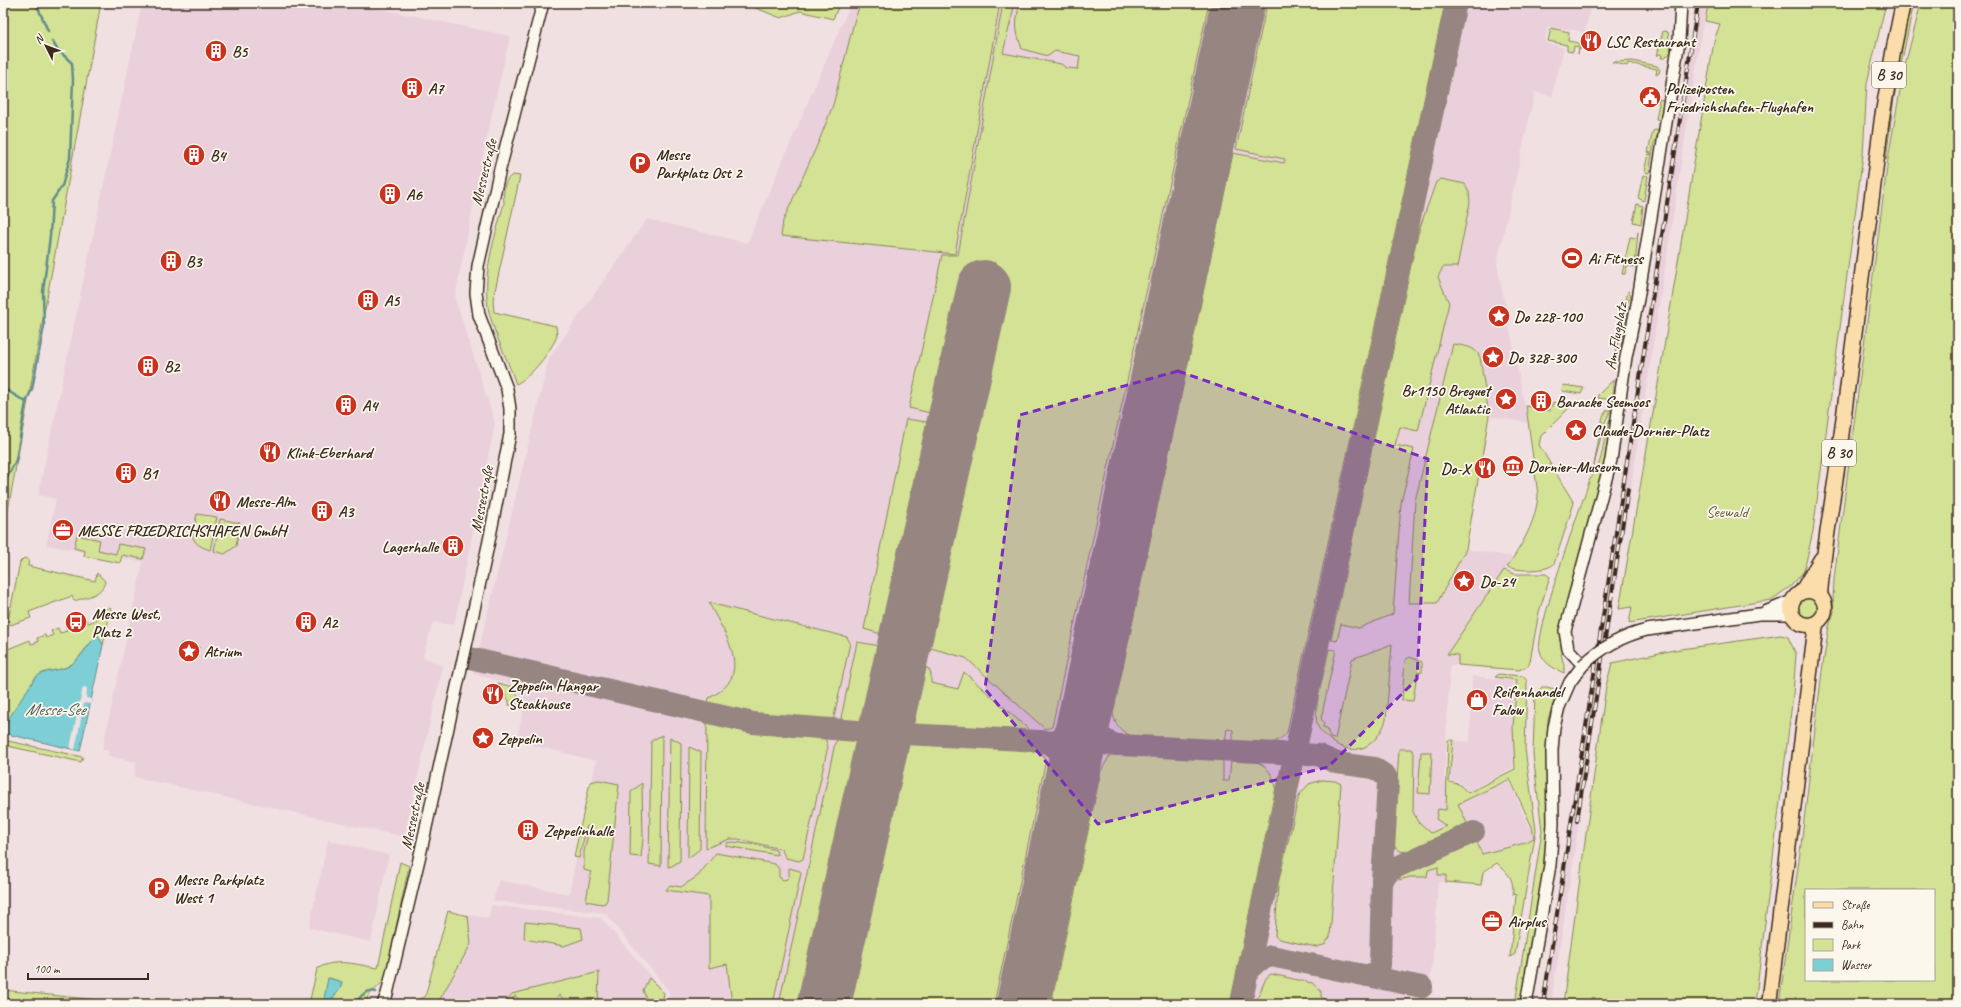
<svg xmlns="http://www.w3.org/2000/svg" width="1961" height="1007" font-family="Caveat,sans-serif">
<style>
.built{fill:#ead0db}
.green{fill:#d3e295;stroke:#87865a;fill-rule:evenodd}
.water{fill:#7ecfd5;stroke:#638d8c}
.pier{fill:#f1e0e2}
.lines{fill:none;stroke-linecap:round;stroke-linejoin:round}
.stream{stroke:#638d8c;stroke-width:2.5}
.taxiway{stroke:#968580;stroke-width:22}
.runway{stroke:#968580;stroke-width:54}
.tertiary-casing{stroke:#3b2a1e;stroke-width:14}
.primary-casing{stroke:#3b2a1e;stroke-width:17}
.tertiary{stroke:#fbf7ec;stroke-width:11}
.primary{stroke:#fbddab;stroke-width:14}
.rail-casing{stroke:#3b2a1e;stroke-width:4}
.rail{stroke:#fbf7ec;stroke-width:2.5;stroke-dasharray:8;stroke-linecap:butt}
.tertiary-bridge-casing{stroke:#3b2a1e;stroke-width:14;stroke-linecap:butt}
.tertiary-bridge{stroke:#fbf7ec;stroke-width:11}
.marked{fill:#7b2cbf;fill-opacity:0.2;stroke:#7b2cbf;stroke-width:3;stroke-dasharray:8 5;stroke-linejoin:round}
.labels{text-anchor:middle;stroke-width:3.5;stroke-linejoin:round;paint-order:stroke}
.shield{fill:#fbf7ec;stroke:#75685c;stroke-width:1}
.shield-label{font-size:15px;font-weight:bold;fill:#3b2a1e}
.poi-label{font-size:16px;font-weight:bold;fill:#3b2a1e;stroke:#fbf7ec;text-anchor:start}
.street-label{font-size:16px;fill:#3b2a1e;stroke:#fbf7ec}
.park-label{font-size:16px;fill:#61583c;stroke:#fbf7ec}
.water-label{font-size:17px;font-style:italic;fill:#4f5c55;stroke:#fbf7ec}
</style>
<rect width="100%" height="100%" fill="#f1e0e2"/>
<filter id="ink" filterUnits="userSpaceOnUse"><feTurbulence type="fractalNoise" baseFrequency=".025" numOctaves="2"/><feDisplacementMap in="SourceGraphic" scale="8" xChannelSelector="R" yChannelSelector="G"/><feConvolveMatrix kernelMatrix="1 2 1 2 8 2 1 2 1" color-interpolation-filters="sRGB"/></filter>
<g filter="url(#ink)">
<g class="built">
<path d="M142,3H352L510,36L484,150L455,298L495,423L454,625L433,622L423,657L443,666L404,837L134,777L136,762L108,756V751L102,750L143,562L46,545L56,499L38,495Z"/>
<path d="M851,3H1591L1585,32L1548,26L1545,42L1564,48L1552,96L1535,92L1497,263L1528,423L1489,416L1480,357L1445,589L1466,549L1513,557L1448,654L1458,655V665H1450L1444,782L1461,788L1469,799L1509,781L1534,837L1521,844L1483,872L1481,885L1438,882L1433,959L1426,1004H668L669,991L605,913L493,901L499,880L569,894L596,761L516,741L525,704L514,685L473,674L549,358L647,219L747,243Z"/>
<path d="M1695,3H1706L1551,1004H1541Z"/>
<path d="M1472,676L1516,681L1513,768L1468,792L1459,782L1450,781L1454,740L1470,742Z"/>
<path d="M328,840L389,855L371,942L309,928Z"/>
<path d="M491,905L601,918L665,993L664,1004H432L433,998L461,914L489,918Z"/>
</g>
<g class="green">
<path d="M3,3H101L3,537Z"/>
<path d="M743,3H840L833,19L800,11L781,18Z"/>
<path d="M861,3H938L948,6L949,3H1000L955,254L781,236L783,221L819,141L833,105L855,18Z"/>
<path d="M1003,3H1015L1003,53L1061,64L1066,68L1078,69L1080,56L1055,51L1048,56L1022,49C1015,30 1015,22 1020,3H1209L1052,727L1045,729L966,658L864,629L906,419L955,426L956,419L909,408L942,255H958Z"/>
<path d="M1267,3H1445L1287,732C1274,750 1252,744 1233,742V730L1227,729L1225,742L1133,737C1121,731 1116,727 1113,714L1233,153L1284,163L1285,159L1236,149Z"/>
<path d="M1708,3H1886L1867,83L1863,155L1813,531L1804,571L1791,586L1771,600L1629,623L1632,607L1619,609L1657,390L1714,41L1720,24L1705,21Z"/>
<path d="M1908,3H1914L1894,98L1886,160L1883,154Z"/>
<path d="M1921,3H1958V1004H1779L1801,845L1822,671L1829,626L1834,612L1833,598L1834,579L1888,159L1903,73ZM1806,890H1934V980H1806Z"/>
<path d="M1551,28L1569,32L1568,41L1599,47L1579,49L1578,54L1579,47L1574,46L1573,52L1567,51V45L1548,41Z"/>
<path d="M1663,31L1668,32L1671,52L1665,58H1661L1662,55L1659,54L1657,56Z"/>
<path d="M1632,61L1657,66L1660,70L1659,73L1656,75L1657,69L1628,63L1627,66L1612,62Z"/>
<path d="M1658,99L1664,100L1660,120L1656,119L1659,103Z"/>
<path d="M1656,130L1659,132L1654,143L1649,173L1645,172L1646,169L1645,168L1648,154L1651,155V153L1648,152L1653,131Z"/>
<path d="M513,175L520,176L493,300L494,312L556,326L557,336C551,351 531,377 516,384C508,360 495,336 489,312C481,275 495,238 504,203C503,193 503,179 513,175Z"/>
<path d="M1643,175L1648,176L1644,201L1638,198Z"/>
<path d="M1441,179L1465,184L1469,192L1470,202L1457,267H1443L1438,277L1449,303L1418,431L1400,427L1395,445L1414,449L1401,503L1393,614L1359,628L1341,624L1337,641L1331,640L1416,242L1420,227L1436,182Z"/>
<path d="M1637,204L1643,206L1641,224L1633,222Z"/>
<path d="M1638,232L1635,267L1627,266L1625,274H1622L1630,237L1637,238Z"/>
<path d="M1628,291L1631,295L1626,306L1614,359Z"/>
<path d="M1632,302L1622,351H1620L1629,307Z"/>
<path d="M1453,344C1464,346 1475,346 1480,357L1489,416L1466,549L1437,603H1409L1415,501Z"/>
<path d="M1613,380V400L1598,398V395Z"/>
<path d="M1563,385L1584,388L1581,394L1562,391Z"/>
<path d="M1553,402L1571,406L1541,436L1539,445L1574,503L1554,564C1546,572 1517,571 1507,567C1522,545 1536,522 1538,495L1526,406L1550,411Z"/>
<path d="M1607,410H1611L1604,424L1593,470L1603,416Z"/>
<path d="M1612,415H1614L1604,472L1562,624L1560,639L1563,653L1561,654L1564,665V673C1553,668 1544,664 1540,651C1534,633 1581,506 1590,479C1606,462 1601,435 1612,415Z"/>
<path d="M197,514L217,517L210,550C186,542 193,534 197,514Z"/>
<path d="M220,519L240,523L236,546L225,554L214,551Z"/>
<path d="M77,535L100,540L98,550L116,554L118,544L146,549L143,559L122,555L120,563L84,556L85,551L74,548Z"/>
<path d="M24,558L29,560L28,566L95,581L97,573L105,581C103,595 86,597 74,601L72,596L29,612L31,618L10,625L8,621L20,562Z"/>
<path d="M1504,570L1515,574H1546L1550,577L1539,612L1530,661L1528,666L1519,670L1458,665V655L1447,654Z"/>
<path d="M1803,594H1813L1821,603V612C1815,621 1806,623 1798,615L1799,602Z"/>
<path d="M709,603L847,637L850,643L834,717L827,725C786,723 747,717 707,709L709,698C714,695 720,692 724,688C749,664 720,626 709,603Z"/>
<path d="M110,607L111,609L103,645L98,636C86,644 80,661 67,667C56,672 45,669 35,678L3,730V651L30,640L31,644L38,642L37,638L45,635L46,638L53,635L51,631L58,628L60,633L67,631L66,626L72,624L74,628L81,625L80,621L86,619L88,623L96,620L94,615Z"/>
<path d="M1781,635L1788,637L1796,654L1793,695L1755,1004H1563L1606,686L1612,663L1674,650Z"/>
<path d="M857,642C878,646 922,650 931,674C931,676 931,680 931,683L958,689L964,672L1034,734L844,724L841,718Z"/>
<path d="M1392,644L1386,720C1377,746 1355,760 1330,740C1325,735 1319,731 1317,724C1313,707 1326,667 1329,649L1336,650L1321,719L1324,722L1323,727L1327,728L1330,738L1335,739L1352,659Z"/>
<path d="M1410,657L1422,662V672L1417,673L1413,701L1402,700L1405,660Z"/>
<path d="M1499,674L1523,676L1527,681L1525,749L1536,830L1515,954L1510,957L1516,895L1513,894C1513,876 1509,875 1497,863L1483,872L1481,885L1446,882V875H1438V867L1428,870L1427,877H1410L1399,880V875L1476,840L1482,854L1521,844L1534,838L1532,827L1510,779L1458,804L1467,823L1406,852L1400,851L1393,845L1399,749H1411L1414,753L1413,812L1419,822L1431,833L1446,826L1436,819L1438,809L1446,810L1448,740H1453L1449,782L1459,784L1468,793L1515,769L1513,727L1517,680L1495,677Z"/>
<path d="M498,683L513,687L521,702L515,706L509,705V701Z"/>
<path d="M1542,687H1547L1558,690L1548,719L1547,742L1549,820L1545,868L1523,1004H1515L1542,831L1533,754L1535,694Z"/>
<path d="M707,718L752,727L819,733L824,736L828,746L803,859L799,861L786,858L781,849L738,839H730L706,848Z"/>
<path d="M662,735L661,866L649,864L651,741Z"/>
<path d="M842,735L1038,747L1046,760L994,1004H779L835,743Z"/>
<path d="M670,737L681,743L680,861L672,866L668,867Z"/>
<path d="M3,740L83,757L81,762L3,745Z"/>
<path d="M689,747L701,752L700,849L688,858Z"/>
<path d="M1123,752L1223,758V781H1229L1231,759C1256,760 1269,761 1276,787L1230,1004H1051L1101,771L1110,755Z"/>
<path d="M1421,752H1432L1430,794L1418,793Z"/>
<path d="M599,780L619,784L607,900L605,903L602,904L586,901L591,872L584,870V851L590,826H587L579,858L574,857L590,782Z"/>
<path d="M1322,780L1335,781L1341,784L1330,937L1324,945L1316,947L1279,939L1275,936L1278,884L1299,795L1309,784Z"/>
<path d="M642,783L643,839L641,857L630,856L631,792Z"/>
<path d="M733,842L757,845L776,850L777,855L726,846L727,843Z"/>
<path d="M716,853L775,864L779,869V877L783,880L787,879L789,877V868L800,871L801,873L773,1004H732L727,964L709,968V896L666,890L670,885L681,887L698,876Z"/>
<path d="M400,862L409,866L385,980L368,996L366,1004H328L340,989L342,982L329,978L323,1004H309L317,969C335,957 358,965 378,968Z"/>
<path d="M448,911L468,916L471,944L440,999V1004H404L425,997Z"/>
<path d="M525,922L581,928L583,939L564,946L524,939Z"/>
<path d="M599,972L598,1002H591V1004H571L559,995L552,1004H524L515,996L508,1004H503L512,994Z"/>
<path d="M1271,974L1312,983L1321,990V997L1326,1000L1325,1004H1255L1266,978Z"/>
<path d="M649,978L664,993L662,1004H648L643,990Z"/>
<path d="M3,990L135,1004H3Z"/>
</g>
<g class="water">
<path d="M98,635L103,645L80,751L3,733L9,718L35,678C45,669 56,672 67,667C81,660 87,644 98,635Z"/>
<path d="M181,643L199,647L197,655L180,651Z"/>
<path d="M328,978L342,982L340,989L328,1004H323Z"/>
</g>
<path class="pier" d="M83,687L87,688L86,698L91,699V704L84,703L75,750L70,748Z"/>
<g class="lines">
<g class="stream">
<path d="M36,3L48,31"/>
<path d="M3,388L26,402"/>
<path d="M3,486L16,460L26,402L32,389L44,326L43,292L50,236L52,201L62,186L70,158L73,80L72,63L57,49L52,41"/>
<path d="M3,1003L8,1004"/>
<path d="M354,1004C362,997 363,989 376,992"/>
</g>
<g class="taxiway">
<path d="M470,658L753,723L884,733L1318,755L1337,763L1374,768L1386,776L1388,783L1382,881L1380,965L1378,971L1367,976"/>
<path d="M1044,741C1064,750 1069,763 1071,784"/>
<path d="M1054,742C1077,733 1081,726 1088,703C1088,725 1095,737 1116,745"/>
<path d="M1382,881L1390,871L1399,866L1474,832"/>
<path d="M1248,970L1258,961L1271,956L1422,987"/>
<path d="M1241,1004L1456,3"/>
</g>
<g class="runway">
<path d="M824,1004L984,287"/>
<path d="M1023,1004L1238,3"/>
</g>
<g class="tertiary-casing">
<g id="tertiary">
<path d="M1765,612L1792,601"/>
<path d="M1647,630L1759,614H1792"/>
<path d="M383,1004L387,994L420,855L489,541L510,434V409L507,389L479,315L476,293L478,266L500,169L543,3"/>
<path d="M1526,1004L1550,865L1553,824L1552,750L1554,727L1559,707L1570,682L1583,665L1568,649L1565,631L1611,460L1626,357L1638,299L1679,41L1681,3"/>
</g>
</g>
<g class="primary-casing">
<g id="primary">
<circle cx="1808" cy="608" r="17"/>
<path d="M1802,591L1821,559"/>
<path d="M1820,595C1823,553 1831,511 1837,469L1882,118L1894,47L1903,3"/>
<path d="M1769,1004L1816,624"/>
</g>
</g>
<use href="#tertiary" class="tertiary"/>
<use href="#primary" class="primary"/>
<g class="rail-casing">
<g id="rail">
<path d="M1577,821L1628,489"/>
<path d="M1543,1004L1698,3"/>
</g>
</g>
<use href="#rail" class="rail"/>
<g class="tertiary-bridge-casing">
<path id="tertiary-bridge" d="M1583,665C1602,647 1622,636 1647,630"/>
</g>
<use href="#tertiary-bridge" class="tertiary-bridge"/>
</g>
</g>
<path class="marked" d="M1178,371L1428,459L1417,679L1328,767L1098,824L985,689L1020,415Z"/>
<defs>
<g id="restaurant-disc" transform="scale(1.15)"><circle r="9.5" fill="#c8321e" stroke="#fbf7ec"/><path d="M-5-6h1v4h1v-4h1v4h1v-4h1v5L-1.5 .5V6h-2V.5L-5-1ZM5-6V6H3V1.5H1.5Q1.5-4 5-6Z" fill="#fff"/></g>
<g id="building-disc" transform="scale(1.15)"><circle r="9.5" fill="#c8321e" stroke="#fbf7ec"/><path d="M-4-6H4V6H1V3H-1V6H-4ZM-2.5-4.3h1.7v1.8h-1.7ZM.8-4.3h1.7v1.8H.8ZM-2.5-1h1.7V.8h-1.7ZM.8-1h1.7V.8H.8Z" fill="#fff"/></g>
<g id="civic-disc" transform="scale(1.15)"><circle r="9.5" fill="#c8321e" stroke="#fbf7ec"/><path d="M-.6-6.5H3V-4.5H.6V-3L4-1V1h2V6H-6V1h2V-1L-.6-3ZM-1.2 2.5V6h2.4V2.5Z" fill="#fff"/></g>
<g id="parking-disc" transform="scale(1.15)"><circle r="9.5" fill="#c8321e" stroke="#fbf7ec"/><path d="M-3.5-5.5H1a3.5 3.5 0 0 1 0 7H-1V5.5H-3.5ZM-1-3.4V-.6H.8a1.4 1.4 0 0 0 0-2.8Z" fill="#fff"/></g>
<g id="stadium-disc" transform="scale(1.15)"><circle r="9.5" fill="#c8321e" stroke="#fbf7ec"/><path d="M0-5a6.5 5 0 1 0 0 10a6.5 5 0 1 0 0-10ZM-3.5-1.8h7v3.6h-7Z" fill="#fff"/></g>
<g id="sight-disc" transform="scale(1.15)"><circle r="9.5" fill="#c8321e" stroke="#fbf7ec"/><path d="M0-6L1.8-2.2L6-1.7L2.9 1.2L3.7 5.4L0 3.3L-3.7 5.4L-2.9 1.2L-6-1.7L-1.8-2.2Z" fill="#fff"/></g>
<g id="museum-disc" transform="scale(1.15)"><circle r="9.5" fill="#c8321e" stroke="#fbf7ec"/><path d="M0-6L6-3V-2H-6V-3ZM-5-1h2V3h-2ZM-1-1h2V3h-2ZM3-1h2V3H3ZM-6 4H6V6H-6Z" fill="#fff"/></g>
<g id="office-disc" transform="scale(1.15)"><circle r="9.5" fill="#c8321e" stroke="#fbf7ec"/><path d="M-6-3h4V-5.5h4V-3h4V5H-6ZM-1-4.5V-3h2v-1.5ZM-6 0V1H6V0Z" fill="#fff"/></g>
<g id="bus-disc" transform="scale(1.15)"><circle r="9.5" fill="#c8321e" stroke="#fbf7ec"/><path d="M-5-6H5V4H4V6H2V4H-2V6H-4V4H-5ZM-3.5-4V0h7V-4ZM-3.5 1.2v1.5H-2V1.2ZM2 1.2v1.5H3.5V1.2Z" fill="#fff"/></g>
<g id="shop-disc" transform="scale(1.15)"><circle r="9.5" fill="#c8321e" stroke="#fbf7ec"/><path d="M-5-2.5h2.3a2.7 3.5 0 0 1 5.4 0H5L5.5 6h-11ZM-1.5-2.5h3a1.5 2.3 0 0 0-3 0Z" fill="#fff"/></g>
</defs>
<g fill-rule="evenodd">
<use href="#restaurant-disc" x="1591" y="41"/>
<use href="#building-disc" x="216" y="51"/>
<use href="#building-disc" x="412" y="88"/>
<use href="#civic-disc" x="1650" y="97"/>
<use href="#building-disc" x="194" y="155"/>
<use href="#parking-disc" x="640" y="163"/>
<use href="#building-disc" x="390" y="194"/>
<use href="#stadium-disc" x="1572" y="258"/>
<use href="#building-disc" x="171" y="261"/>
<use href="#building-disc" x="368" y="300"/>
<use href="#sight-disc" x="1499" y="316"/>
<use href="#sight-disc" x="1493" y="357"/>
<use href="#building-disc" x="148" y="366"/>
<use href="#sight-disc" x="1506" y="399"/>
<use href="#building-disc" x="1541" y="401"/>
<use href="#building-disc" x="346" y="405"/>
<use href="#sight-disc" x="1576" y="430"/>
<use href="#restaurant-disc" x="270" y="452"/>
<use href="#museum-disc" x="1513" y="466"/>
<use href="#restaurant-disc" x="1485" y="468"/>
<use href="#building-disc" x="126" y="473"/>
<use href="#restaurant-disc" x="220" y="501"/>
<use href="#building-disc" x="322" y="511"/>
<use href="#office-disc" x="63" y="530"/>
<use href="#building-disc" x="453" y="546"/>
<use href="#sight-disc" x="1464" y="581"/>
<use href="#bus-disc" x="76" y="622"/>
<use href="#building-disc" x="306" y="622"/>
<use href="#sight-disc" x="189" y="651"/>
<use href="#restaurant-disc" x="493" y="694"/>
<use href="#shop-disc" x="1477" y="700"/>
<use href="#sight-disc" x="483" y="738"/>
<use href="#building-disc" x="528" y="830"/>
<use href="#parking-disc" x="159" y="888"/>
<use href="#office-disc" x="1492" y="921"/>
</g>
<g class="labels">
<g class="shield">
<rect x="1872" y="62" width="34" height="26" rx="3"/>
<rect x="1822" y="440" width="34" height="26" rx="3"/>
</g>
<g class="shield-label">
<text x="1889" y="80">B 30</text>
<text x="1839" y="458">B 30</text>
</g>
<g class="poi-label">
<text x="1606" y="47">LSC Restaurant</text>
<text x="232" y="57">B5</text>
<text x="428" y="94">A7</text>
<text x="1666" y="94">Polizeiposten<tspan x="1666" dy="18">Friedrichshafen-Flughafen</tspan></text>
<text x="656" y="160">Messe<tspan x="656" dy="18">Parkplatz Ost 2</tspan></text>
<text x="210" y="161">B4</text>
<text x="406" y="200">A6</text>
<text x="1588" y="264">Ai Fitness</text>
<text x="186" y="267">B3</text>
<text x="384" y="306">A5</text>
<text x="1514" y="322">Do 228-100</text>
<text x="1508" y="363">Do 328-300</text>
<text x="164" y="372">B2</text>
<text x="1490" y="396" text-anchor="end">Br1150 Breguet<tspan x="1490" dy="18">Atlantic</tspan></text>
<text x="1556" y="407">Baracke Seemoos</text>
<text x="362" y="411">A4</text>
<text x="1592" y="436">Claude-Dornier-Platz</text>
<text x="286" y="458">Klink-Eberhard</text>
<text x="1528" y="472">Dornier-Museum</text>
<text x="1470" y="474" text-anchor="end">Do-X</text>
<text x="142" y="479">B1</text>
<text x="236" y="507">Messe-Alm</text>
<text x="338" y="517">A3</text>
<text x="78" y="536">MESSE FRIEDRICHSHAFEN GmbH</text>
<text x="438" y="552" text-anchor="end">Lagerhalle</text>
<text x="1480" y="587">Do-24</text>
<text x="92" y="619">Messe West,<tspan x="92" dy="18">Platz 2</tspan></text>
<text x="322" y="628">A2</text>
<text x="204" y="657">Atrium</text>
<text x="508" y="691">Zeppelin Hangar<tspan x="508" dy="18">Steakhouse</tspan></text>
<text x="1492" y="697">Reifenhandel<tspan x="1492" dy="18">Falow</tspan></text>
<text x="498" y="744">Zeppelin</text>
<text x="544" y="836">Zeppelinhalle</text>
<text x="174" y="885">Messe Parkplatz<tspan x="174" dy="18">West 1</tspan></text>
<text x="1508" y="927">Airplus</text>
</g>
<g class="street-label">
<text transform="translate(483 172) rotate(-76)" y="6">Messestraße</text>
<text transform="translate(1615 336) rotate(-80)" y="6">Am Flugplatz</text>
<text transform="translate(481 499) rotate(-79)" y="6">Messestraße</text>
<text transform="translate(412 816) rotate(-78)" y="6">Messestraße</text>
</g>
<g class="park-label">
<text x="1727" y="517">Seewald</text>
</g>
<g class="water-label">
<text x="55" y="715">Messe-See</text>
</g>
</g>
<rect width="1961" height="1007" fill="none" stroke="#fbf7ec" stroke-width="16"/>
<rect x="8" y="8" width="1945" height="991" fill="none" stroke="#3b2a1e" stroke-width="1.5" filter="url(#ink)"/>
<rect x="1805" y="889" width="130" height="92" fill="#fbf7ec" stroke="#aea59a"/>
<rect x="1813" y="902" width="20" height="6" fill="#fbddab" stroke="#aea59a"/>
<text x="1841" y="909" font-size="12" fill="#3b2a1e">Straße</text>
<rect x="1813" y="922" width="20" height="6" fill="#3b2a1e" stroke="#aea59a"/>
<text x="1841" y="929" font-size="12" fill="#3b2a1e">Bahn</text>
<rect x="1813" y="939" width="20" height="12" fill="#d3e295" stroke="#aea59a"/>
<text x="1841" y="949" font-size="12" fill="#3b2a1e">Park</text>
<rect x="1813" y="959" width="20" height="12" fill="#7ecfd5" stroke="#aea59a"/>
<text x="1841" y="969" font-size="12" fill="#3b2a1e">Wasser</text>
<g transform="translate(46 46) rotate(312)" stroke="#fbf7ec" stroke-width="3" paint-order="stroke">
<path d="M0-3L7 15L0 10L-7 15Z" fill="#3b2a1e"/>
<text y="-6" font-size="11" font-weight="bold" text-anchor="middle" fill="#3b2a1e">N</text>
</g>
<path d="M28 973v6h120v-6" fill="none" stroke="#3b2a1e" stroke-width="2"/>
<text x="34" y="973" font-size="12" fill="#3b2a1e" stroke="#fbf7ec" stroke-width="3" paint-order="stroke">100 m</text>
</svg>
